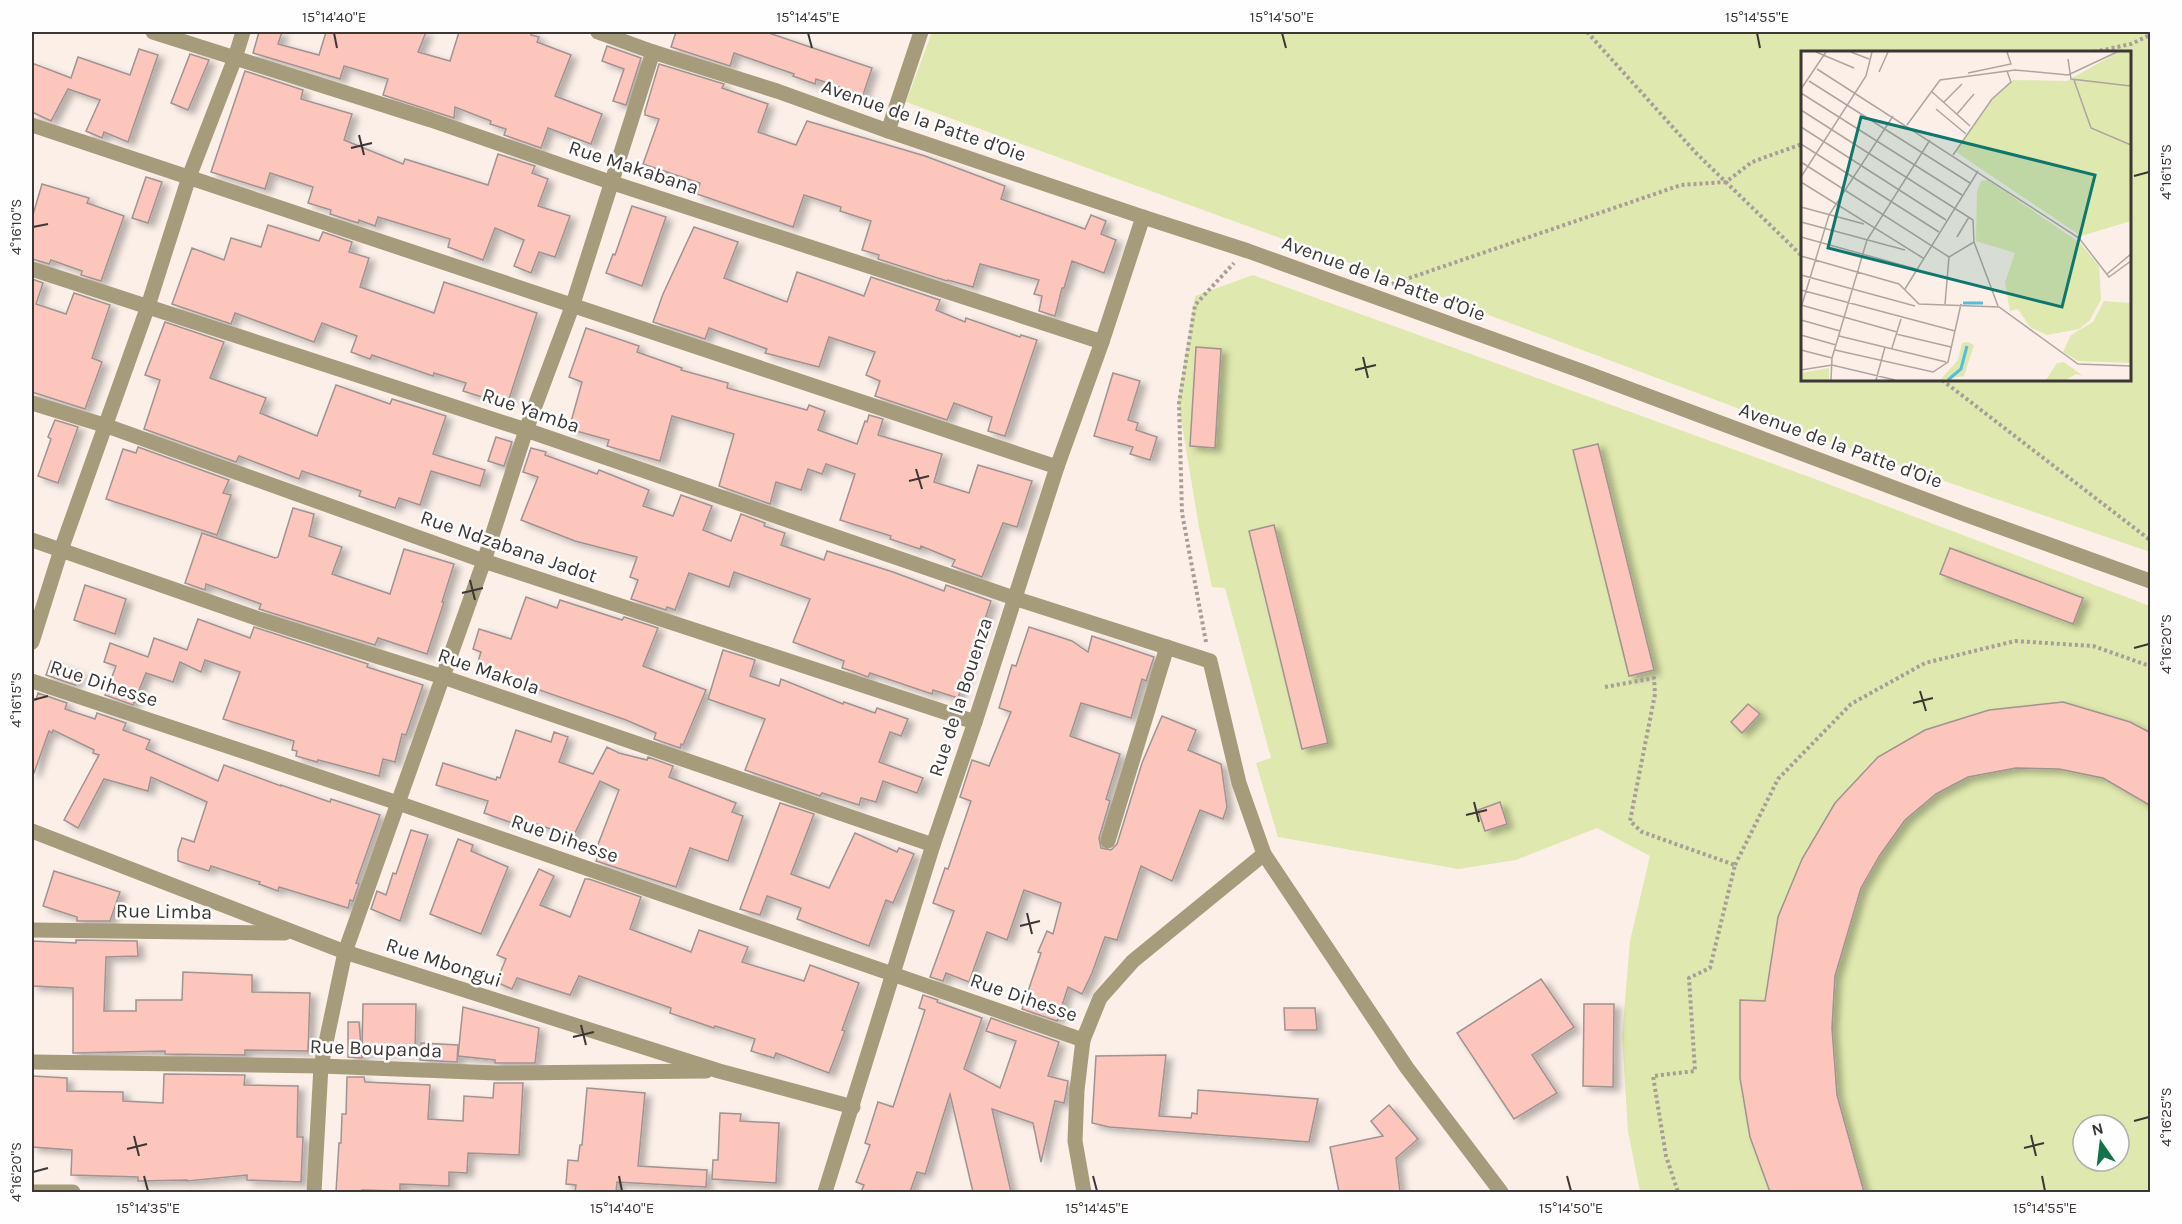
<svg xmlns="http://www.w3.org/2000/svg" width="2182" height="1224" font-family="Karla,sans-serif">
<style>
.green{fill:#dfe8ae;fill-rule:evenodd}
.building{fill:#fcc6bd;stroke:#a09391;stroke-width:1.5;filter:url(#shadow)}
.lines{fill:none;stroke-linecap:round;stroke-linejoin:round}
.path{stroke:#a79e99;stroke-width:4;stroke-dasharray:3 3;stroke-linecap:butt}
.minor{stroke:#a69c7b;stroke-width:15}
.ticks{fill:none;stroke:#3c3734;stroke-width:2}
.labels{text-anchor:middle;stroke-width:5;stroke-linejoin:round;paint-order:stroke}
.street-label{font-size:20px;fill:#3c3734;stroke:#fefefe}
.inset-river{fill:none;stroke:#53beda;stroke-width:3}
.inset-road{fill:none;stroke:#afa5a0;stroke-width:1.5}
.view{fill:#0f766e;fill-opacity:0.15;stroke:#0f766e;stroke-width:3}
.inset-edge{fill:none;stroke:#3c3734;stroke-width:3}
.neatline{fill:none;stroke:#3c3734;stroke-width:2}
.ticks-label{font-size:15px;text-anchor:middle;fill:#3c3734}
</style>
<defs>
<filter id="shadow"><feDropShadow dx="6" dy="4" stdDeviation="3" flood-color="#0004"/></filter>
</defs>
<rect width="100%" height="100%" fill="#fbefe8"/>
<g class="green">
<path d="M932,32H2150V552L1799,431L1352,264L906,102ZM2130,52V380H1802V52Z"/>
<path d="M1253,275L1815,479L2150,606V1192H1640L1628,1131L1622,1036L1630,941L1650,856L1597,828L1516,860L1458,869L1278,837L1256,763L1271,758L1225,588L1212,587L1199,527L1178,401L1195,296ZM2083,1125H2119V1161H2083Z"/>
</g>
<g class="building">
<path d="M259,32H282L278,44L319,55L326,32H426L418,52L450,61L459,32H532L531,35L539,37L537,42L571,55L555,96L602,114L591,144L548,128L541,148L504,135L506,129L490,124L491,121L455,107L454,118L383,95L388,79L344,66L340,79L253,53Z"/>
<path d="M676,32H766L872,68L863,95L816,79L815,84L793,76L794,74L734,53L730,66L671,47Z"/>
<path d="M607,46L641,58L626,105L613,101L624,69L602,61Z"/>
<path d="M139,49L158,55L128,142L104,132L102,138L86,131L100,100L68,89L51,121L32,112V63L71,78L78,57L130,75Z"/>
<path d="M190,54L209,60L188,110L171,103Z"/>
<path d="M659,64L724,84L722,88L768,104L758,132L796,145L807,121L925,156L1005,186L1001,199L1085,229L1091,215L1106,221L1101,234L1116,240L1104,273L1072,261L1064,288H1062L1055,316L1039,311L1042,296L1034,294L1039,280L980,264L973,287L948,280L947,281L878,259L879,255L862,250L871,221L840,211L841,207L804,195L793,227L697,194L700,183L643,164L659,119L645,115V111Z"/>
<path d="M245,71L303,90L301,99L352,114L344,140L403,164L405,159L488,185L498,154L535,166L532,173L548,179L538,206L570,216L555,257L539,252L531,273L514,266L524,240L495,228L483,260L448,247L450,239L378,217L375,226L359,220L358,223L330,214L331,210L308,203L313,187L270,173L265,189L211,172Z"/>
<path d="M146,177L162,182L148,223L132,218Z"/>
<path d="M42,184L89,198L87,203L124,216L101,281L81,275L82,271L51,260L49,264L32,259V218Z"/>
<path d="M632,206L666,217L642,286L606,273L613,254L615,255Z"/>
<path d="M268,225L319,241L323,232L352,242L349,252L369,258L360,287L434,313L444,282L537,313L508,402L483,394L482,397L463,391L466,383L434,373L433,376L372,355L370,359L351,352L357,336L322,323L314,342L235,313L231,324L172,304L192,248L224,260L231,238L261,247Z"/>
<path d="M694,227L738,242L724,278L787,302L797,272L864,296L871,277L940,300L936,310L965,322L966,318L1020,337L1021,335L1037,340L1005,436L988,431L992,417L954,403L947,420L875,396L880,381L866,375L875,352L829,337L819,367L765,353L767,349L709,328L705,339L653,322L663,294Z"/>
<path d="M32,279L43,283L36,304L66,314L74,293L110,305L92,358L102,362L85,409L32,392Z"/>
<path d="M165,322L224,342L210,378L266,398L260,413L317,436L336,385L390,404L392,399L446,416L433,454L485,470L480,486L431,471L420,505L399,498L395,508L359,496L361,491L302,471L299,479L239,456L236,462L144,429L160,380L145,375Z"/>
<path d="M586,328L639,346L637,352L682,368L681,370L728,383L727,388L807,410L809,405L825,411L818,430L857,444L865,421L867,422L869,415L883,419L878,435L942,454L934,482L969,493L978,465L1032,481L1017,527L1003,523L982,577L952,566L955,560L921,546L920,549L890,539L891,536L840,520L855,474L826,464L822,474L808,469L801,490L776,482L770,504L719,486L734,434L672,416L660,461L607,446L609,440L569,429L582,382L569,377Z"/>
<path d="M1196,347L1221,349L1215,448L1190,446Z"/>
<path d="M1113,373L1140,381L1128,420L1138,423L1136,430L1157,437L1150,460L1130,454L1133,447L1094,436Z"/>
<path d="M55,420L78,427L58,483L38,476L51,439L48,437Z"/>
<path d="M496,437L512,442L504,466L488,461Z"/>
<path d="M1598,444L1654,670L1629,676L1573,450Z"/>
<path d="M138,447L229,480L223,493L231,495L217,535L106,499L123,449L136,453Z"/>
<path d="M531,448L546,452L545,455L597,474L599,470L649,490L643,506L673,516L681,495L712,506L703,530L731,541L741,514L765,523L764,526L785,533L781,545L824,560L827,551L893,572L944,591L946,585L991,601L958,698L933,690L932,694L870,673L868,677L852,671L842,668L844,661L793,642L810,599L734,572L729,587L689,573L675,610L667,607L666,610L631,599L638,580L630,577L637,557L575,541L521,520L538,477L523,472Z"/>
<path d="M293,508L314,514L309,536L342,547L332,574L390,594L404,549L454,564L442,602H444L427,654L378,638L375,645L259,609L261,604L206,584L205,590L185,583L202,533L275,558L278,557Z"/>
<path d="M1274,525L1328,743L1302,749L1249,531Z"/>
<path d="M1950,548L2083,598L2073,624L1940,574Z"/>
<path d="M85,585L126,599L115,634L74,620Z"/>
<path d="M526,597L557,608L560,600L622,620L624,617L658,628L643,666L706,690L683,745L681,744L680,748L654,739L656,733L626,720L476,668L481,652L473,649L479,629L511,639Z"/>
<path d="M198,619L250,638L254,627L368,664L367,667L423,685L406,735L402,734L395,762L383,759L379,776L318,760L317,762L296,756L297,751L292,750L294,741L223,719L240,672L205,660L201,672L180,662L173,682L146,673L133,705L105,695L116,666L104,662L110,643L148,657L154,638L187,650Z"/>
<path d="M1029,627L1072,641L1088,652L1092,636L1154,657L1146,681L1142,679L1131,718L1081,703L1070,736L1120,754L1106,799L1110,801L1099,838L1101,848L1111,850L1117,844L1142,763L1162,716L1196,730L1188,750L1221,764L1227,807L1223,819L1200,810L1172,881L1141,866L1117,940L1105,937L1092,973L1082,994L1068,987L1057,1021L1022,1009L1041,953L1038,952L1047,931L1053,934L1061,903L1024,890L1007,940L987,932L969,982L946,973L943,981L930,977L954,911L933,903L945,868L948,869L971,801L960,797L972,760L989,766L1011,712L999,708L1012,665L1016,666Z"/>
<path d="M723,650L755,660L750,676L779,686L781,679L843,704L844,702L875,713L877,708L908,719L901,736L890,732L879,762L923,778L917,793L883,781L876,802L861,798L859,805L822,793L820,796L745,770L765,719L708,699Z"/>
<path d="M51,661L80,672L75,685L46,675Z"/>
<path d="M38,693L67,703L65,709L95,719L97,713L126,723L123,730L150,740L146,749L218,781L224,765L281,786V785L330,802L331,799L380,815L356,883L359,884L353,901L350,900L348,908L279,887L278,891L259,884L260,882L211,866L209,871L178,861V850L182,838L194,842L207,802L151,777L148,791L104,779L78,828L64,820L99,755L93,753L94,750L53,730L52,733L49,731L34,773H32V698L36,700Z"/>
<path d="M2063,702L2130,722L2151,733V806L2103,778L2059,769L2016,768L1968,777L1936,794L1905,820L1880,855L1861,888L1835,976L1832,1028L1837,1095L1864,1192H1770L1750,1137L1740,1078V1000L1765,1001L1778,917L1802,859L1835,803L1878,757L1925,730L1989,710Z"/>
<path d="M1748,704L1760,714L1742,733L1731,722Z"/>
<path d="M516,730L551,742L554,732L568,737L559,762L593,774L607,747L619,753L647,760L648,757L673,766L669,777L736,803L732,812L743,816L728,861L690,848L676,887L596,861L601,848L597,847L619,790L600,781L573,837L534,823L532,830L484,813L488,801L436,785L443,763L496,780L497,777L500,778Z"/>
<path d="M1500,802L1507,824L1485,831L1478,810Z"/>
<path d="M780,803L814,814L791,874L829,888L855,833L897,852L899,848L914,854L893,903L886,900L869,946L797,919L801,908L767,896L760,915L740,909Z"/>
<path d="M411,830L428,835L400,921L371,909L377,891L386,895L393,873L396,874Z"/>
<path d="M458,839L473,845L471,851L508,867L481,934L430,914Z"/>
<path d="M539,869L554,876L540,905L570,917L585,879H589L641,897L630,929L691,952L699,930L748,947L742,962L804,981L810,965L859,983L842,1030L845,1031L829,1073L776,1053L774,1058L751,1051L755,1039L715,1026L714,1028L670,1013L671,1008L579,976L570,995L517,978L512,989L496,982L506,959L497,955Z"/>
<path d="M54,871L120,892L110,921H77V917L43,906Z"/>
<path d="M76,940L137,941L138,956L106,957L104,1011H136V1000H182L183,972L252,975V992L310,993L308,1051L245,1050V1055L165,1054V1051L73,1053V988L32,986V941L76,943Z"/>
<path d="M1541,979L1574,1027L1532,1055L1557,1093L1514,1119L1457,1033Z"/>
<path d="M923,995L938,1000L937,1002L982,1018L964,1069L1000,1088L1016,1041L986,1031L991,1018L1059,1042L1048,1076L1068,1081L1067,1088L1064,1103L1055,1101L1041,1162L1033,1123L992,1109L1011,1192H973L950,1094L925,1174L917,1172L910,1192H861L864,1185L856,1182L870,1145L865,1143L878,1102L893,1107L925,1010L919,1008Z"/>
<path d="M363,1004H416L415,1052H362Z"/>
<path d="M1584,1004H1614L1613,1087L1583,1086Z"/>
<path d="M463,1007L539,1028L535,1063H495V1060L458,1056Z"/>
<path d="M1284,1008H1315L1317,1030H1285Z"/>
<path d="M348,1022H359L362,1058L348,1057Z"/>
<path d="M421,1043L458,1045L457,1062L420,1060Z"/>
<path d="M1166,1055L1159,1116L1191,1118L1192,1113L1197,1114L1198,1090L1318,1099L1309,1142L1109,1127L1092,1123L1096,1056Z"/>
<path d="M164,1074L245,1075L244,1085L298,1086L297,1137H303L301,1182L247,1180V1175L187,1181V1180L138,1181V1177L71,1175L72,1150L32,1147L33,1076L67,1078V1091L123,1092V1101L163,1103Z"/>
<path d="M347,1077H364L365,1082L430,1085L428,1119L463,1121L464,1096L493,1098L494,1083H523L519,1155L468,1153L467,1173L449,1172V1186L400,1184V1191L362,1190L361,1192H336L339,1143H341L342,1114H346Z"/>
<path d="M587,1088L645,1093L638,1166L707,1170L706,1187L617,1182L616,1192H575L576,1185L566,1184L568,1160L578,1161L580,1145H582Z"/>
<path d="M1389,1105L1418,1139L1396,1158L1400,1192H1339L1330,1147L1383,1136L1371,1121Z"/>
<path d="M720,1113L741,1114L740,1121L779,1123L776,1183L712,1179L713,1160H718Z"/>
</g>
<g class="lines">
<g class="path">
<path d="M1587,32L1696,153L1802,256"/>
<path d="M2094,52L2131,44L2150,35"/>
<path d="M1392,284L1681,185L1726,182L1752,162L1802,144"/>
<path d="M1942,380L2150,540"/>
<path d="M1206,642L1182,513L1179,403L1195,305L1234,263"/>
<path d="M1605,687L1654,678L1655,694L1630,821L1642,832L1735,865L1710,968L1689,978L1695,1071L1653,1076L1666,1156L1678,1192"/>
<path d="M1735,865L1778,779L1851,704L1925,663L2015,641L2093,646L2150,666"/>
</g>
<g class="minor">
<path d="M153,32L431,120L610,182L1102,342"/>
<path d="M598,32L653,52L777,91L888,131L1143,217L1248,251L1584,372L1964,514L2150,581"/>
<path d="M32,125L1057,467"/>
<path d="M888,131L921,32"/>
<path d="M32,269L526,430L1014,598L1210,661L1239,783L1264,854L1407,1068L1501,1192"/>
<path d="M32,403L107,426L484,561L975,722"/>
<path d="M32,540L259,619L443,677L933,845"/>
<path d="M32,642L61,550L148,306L189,177L235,58L243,32"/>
<path d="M32,681L398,803L1083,1040"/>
<path d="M32,831L345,952L719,1071L853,1107"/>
<path d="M1108,841L1167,647"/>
<path d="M32,930L285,933"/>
<path d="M32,1062L321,1066L497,1073L706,1071"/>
<path d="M32,1192H73"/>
<path d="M314,1192L321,1066L345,952L484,561L526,430L572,307L653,52"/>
<path d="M825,1192L933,845L975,722L1057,467L1102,342L1143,217"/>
<path d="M1084,1192L1075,1141L1077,1090L1083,1040L1100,998L1133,961L1264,854"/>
</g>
</g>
<path class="ticks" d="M334,33L337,48M808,33L812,48M1282,33L1286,48M1757,33L1760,48M359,135L364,155M351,148L372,143M2134,176L2149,172M33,227L48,224M1363,357L1368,378M1355,370L1376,365M916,469L922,489M909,481L929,476M470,580L475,600M462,593L483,588M2134,648L2149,644M1920,691L1926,711M33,700L48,696M1913,703L1933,698M1474,802L1479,822M1466,815L1487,810M1027,913L1032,934M1020,926L1040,921M581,1025L586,1045M573,1037L594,1032M2134,1121L2149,1117M2031,1135L2036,1156M134,1136L139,1156M2024,1148L2044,1143M127,1149L147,1144M33,1172L48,1168M144,1176L148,1191M619,1176L622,1191M1093,1176L1097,1191M1567,1176L1571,1191M2042,1176L2045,1191"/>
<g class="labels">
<g class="street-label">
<text transform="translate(924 120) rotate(19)" y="7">Avenue de la Patte d'Oie</text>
<text transform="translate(634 167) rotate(18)" y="7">Rue Makabana</text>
<text transform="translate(1384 278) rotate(20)" y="7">Avenue de la Patte d'Oie</text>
<text transform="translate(531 410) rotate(19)" y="7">Rue Yamba</text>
<text transform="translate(1841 445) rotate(20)" y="7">Avenue de la Patte d'Oie</text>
<text transform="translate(509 546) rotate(19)" y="7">Rue Ndzabana Jadot</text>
<text transform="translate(489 671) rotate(19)" y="7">Rue Makola</text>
<text transform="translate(104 683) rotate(18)" y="7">Rue Dihesse</text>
<text transform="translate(960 697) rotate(-72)" y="7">Rue de la Bouenza</text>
<text transform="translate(565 838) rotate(19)" y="7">Rue Dihesse</text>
<text transform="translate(164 911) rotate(1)" y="7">Rue Limba</text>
<text transform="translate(444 962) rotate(18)" y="7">Rue Mbongui</text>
<text transform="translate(1024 997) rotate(19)" y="7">Rue Dihesse</text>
<text transform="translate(376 1048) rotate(2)" y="7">Rue Boupanda</text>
</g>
</g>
<g transform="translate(1801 51)">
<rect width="330" height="330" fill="#fbefe8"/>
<path d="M317,1H330V170L280,185L155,101L194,45L212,29L266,30ZM187,129L279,192L298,215L300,248L289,269L278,278L246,284L229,276L217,258L209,260L204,231L214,202L175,190L176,140L180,130ZM330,230V312L277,310L262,301L270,284L292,271L303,250L328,252ZM167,291L173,294L163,325L139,329L157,309L161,292ZM263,311L282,325L275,323L265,329H245L256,312ZM28,317V329H0V322Z" fill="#dfe8ae"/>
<path class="inset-river" d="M162,252H182M147,329L160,318L166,295"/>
<path class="inset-road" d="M15,1L53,17M50,1L68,8M267,8L270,28L330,35M16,18L278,187L308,226L330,210M78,21L87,1M167,22L210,13L206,1M273,29L290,77L330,94M8,30L169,132M0,38L25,1M130,40L169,75M0,42L161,144M143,51L161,33M135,58L165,83M0,59L172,169L173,191L197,255M156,63L173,43M106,74L139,29L214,19L267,24L316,1M0,76L145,169M0,93L138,181M152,104L191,48L210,31L206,20M0,111L148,206M0,126L65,25L71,1M0,131L122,207M0,156L63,173M0,171L104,199M0,186L115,218M156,186L168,166M0,205L98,233L118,253L198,256L277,313L330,315M306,223L330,203M0,224L114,255M104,238L177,120M0,239L154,280M144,253L148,206L173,191M0,254L96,281M0,257L28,164L92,65M0,269L39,280M95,283L150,296M0,284L35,294M38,285L145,311M91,297L100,268M0,299L31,307M34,299L132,321L147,311L160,253M0,319L31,314L94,329M30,329L31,307L66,189L129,89M75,329L84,296"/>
<path class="view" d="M60,66L294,124L261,256L27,197Z"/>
<rect width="330" height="330" class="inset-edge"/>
</g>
<rect width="2182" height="1224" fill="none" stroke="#fefefe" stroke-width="66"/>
<g transform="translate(2101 1143) rotate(346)"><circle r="28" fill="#fefefe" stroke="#b0aead" stroke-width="1.5"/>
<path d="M0-4.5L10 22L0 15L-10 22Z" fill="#13734a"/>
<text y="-9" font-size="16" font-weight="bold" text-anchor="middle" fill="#3c3734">N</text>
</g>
<rect x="33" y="33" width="2116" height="1158" class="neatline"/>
<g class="ticks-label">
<text x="334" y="22">15°14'40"E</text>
<text x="808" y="22">15°14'45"E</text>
<text x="1282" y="22">15°14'50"E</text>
<text x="1757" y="22">15°14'55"E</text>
<text transform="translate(2166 172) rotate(-90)" y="5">4°16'15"S</text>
<text transform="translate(16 227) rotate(-90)" y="5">4°16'10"S</text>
<text transform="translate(2166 644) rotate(-90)" y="5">4°16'20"S</text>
<text transform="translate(16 700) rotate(-90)" y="5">4°16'15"S</text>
<text transform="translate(2166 1117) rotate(-90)" y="5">4°16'25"S</text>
<text transform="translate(16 1172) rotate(-90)" y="5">4°16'20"S</text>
<text x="148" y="1213">15°14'35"E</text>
<text x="622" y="1213">15°14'40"E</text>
<text x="1097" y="1213">15°14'45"E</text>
<text x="1571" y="1213">15°14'50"E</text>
<text x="2045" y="1213">15°14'55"E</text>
</g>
</svg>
